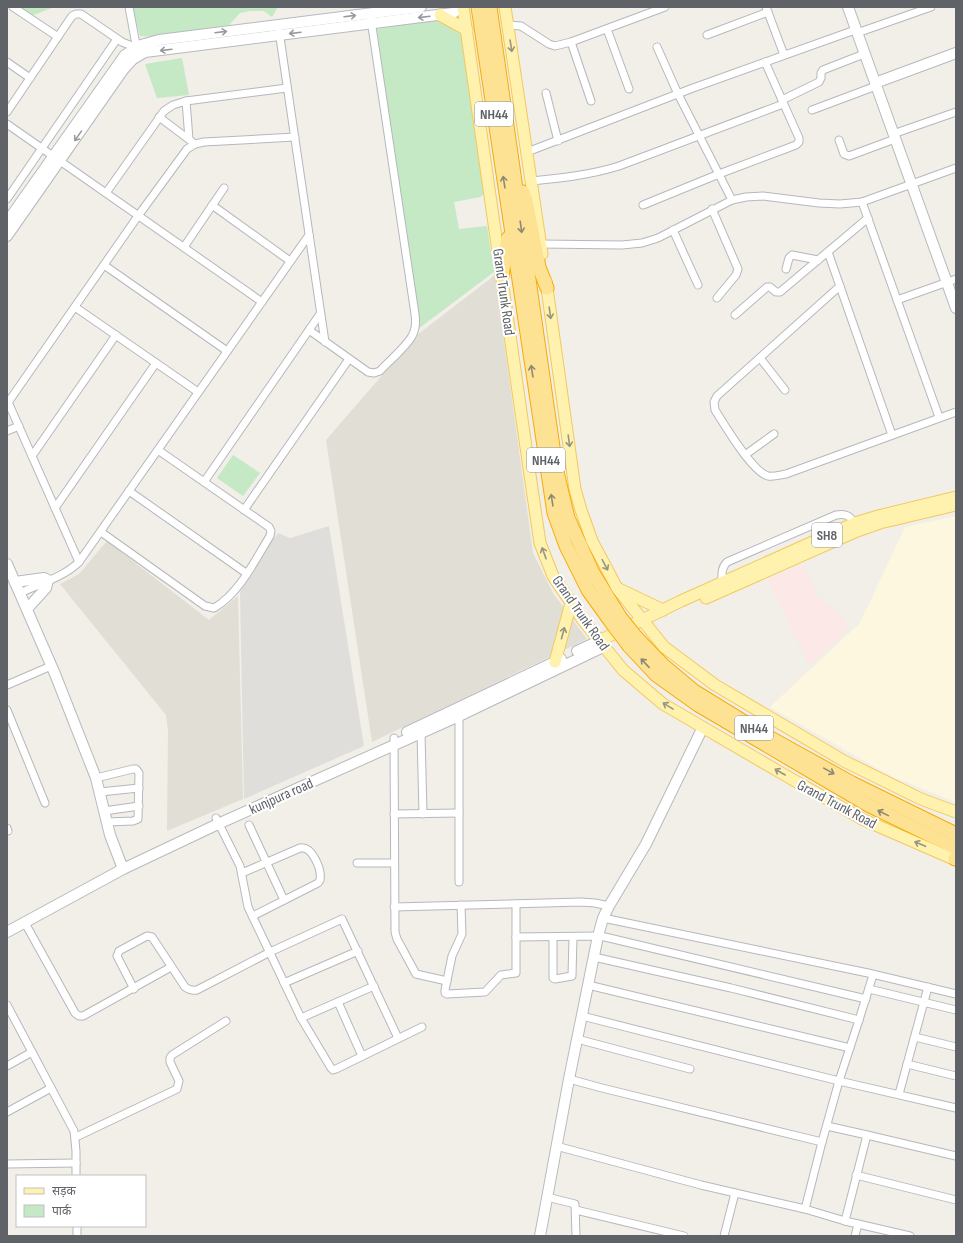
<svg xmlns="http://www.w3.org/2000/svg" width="963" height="1243" font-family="'Sofia Sans Condensed','Noto Sans Devanagari',sans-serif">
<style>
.commercial{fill:#fef7e0}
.industrial{fill:#e0deda}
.education{fill:#e1ded6}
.medical{fill:#fce8e6}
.green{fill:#c5e8c5}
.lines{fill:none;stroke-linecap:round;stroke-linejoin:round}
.street-casing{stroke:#b5b8bc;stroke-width:9}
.secondary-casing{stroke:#b6babf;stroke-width:12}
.primary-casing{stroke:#f2c960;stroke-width:13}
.highway-casing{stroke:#f9ab00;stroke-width:15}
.street{stroke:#fff;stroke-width:7}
.secondary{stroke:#fff;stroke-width:10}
.primary{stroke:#fff2af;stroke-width:11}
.highway{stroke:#fde293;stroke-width:13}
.highway-bridge-casing{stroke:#f9ab00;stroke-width:15;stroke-linecap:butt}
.highway-bridge{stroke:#fde293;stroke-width:13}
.oneway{stroke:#979a9d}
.oneway2{stroke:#979581}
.oneway3{stroke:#8e8975}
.labels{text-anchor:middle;stroke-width:4;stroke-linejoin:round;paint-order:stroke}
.shield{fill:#fff;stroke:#8f9295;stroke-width:1}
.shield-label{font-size:14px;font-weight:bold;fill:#5f6368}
.street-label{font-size:15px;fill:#5f6368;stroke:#fff}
</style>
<rect width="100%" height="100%" fill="#f1efe8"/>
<path class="commercial" d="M956,516V802L891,776L770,707L860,623L905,527Z"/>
<path class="industrial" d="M329,526L364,746L244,799L240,592L247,577L278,533L290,538Z"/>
<g class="education">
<path d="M495,275L533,553L553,593L587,639L372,742L326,440L417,335Z"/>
<path d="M107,541L209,620L238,596L243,799L167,831L168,731L166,715L60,584L79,574Z"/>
</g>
<path class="medical" d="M803,564L817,596L842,616L849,629L809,665L767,579Z"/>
<g class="green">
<path d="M19,7H54L31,16Z"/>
<path d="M132,7H278L272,17L264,11H250L240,13L229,25L154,37L140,36Z"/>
<path d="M439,19L461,35L484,194L480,197L454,202L459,229L487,226L494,272L418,329L377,29Z"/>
<path d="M182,58L189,95L157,98L145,64Z"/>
<path d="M233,455L260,473L243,496L217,478Z"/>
</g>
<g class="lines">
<g class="street-casing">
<g id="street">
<path d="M13,7L58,37"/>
<path d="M129,7L137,50"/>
<path d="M766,7L784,55"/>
<path d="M508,25L521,26L549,44L555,46L571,42L665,7"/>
<path d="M607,29L629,89"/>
<path d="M279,31L325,342"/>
<path d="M857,33L931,7"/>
<path d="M707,35L768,12"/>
<path d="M571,42L591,101"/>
<path d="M657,47L678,94L732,200"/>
<path d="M7,62L30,78"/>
<path d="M546,93L558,141"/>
<path d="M782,100L819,82L821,78V73L823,70L864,54"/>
<path d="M186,101L189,139"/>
<path d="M812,110L876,86"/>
<path d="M7,112L72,16L76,14H81L122,42L137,48"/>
<path d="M159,117L195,144"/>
<path d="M7,124L262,302"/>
<path d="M893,134L956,112"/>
<path d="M839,140L844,154L849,156L895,139"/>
<path d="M527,152L693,88L855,30"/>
<path d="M532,181C562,178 590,175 619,166L783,104"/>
<path d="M106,193L164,111L173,105L186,101L287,88"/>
<path d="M7,199L117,39"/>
<path d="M862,202L939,417"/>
<path d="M212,205L290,261"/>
<path d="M643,205L719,174L796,145L799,142V138L765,62"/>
<path d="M712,209L738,269L736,275L717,298"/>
<path d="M673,230L698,285"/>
<path d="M541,244L622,245L642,243L658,238L732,200L746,197L763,196L819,203L840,204L862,202L956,168"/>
<path d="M184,247L224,188"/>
<path d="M828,252L892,435"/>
<path d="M104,265L227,351"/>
<path d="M786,269L789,258L792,255L818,260"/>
<path d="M840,286L717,396L714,402L715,410C724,424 752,472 768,476C774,477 780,475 786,474L956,412"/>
<path d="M897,300L956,279"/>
<path d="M75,307L198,392"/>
<path d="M735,315L767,287H770L776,292H780L868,218"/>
<path d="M309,330L368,372L374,373L380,371C389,361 406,347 412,336C416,329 416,321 415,314L371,20"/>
<path d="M760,358L785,390"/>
<path d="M8,402L79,562"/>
<path d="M7,404L138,216L187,149L195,144L204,142L295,137"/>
<path d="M7,431L19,426"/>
<path d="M745,455L774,434"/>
<path d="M32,456L116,335"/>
<path d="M204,482L320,314"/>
<path d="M129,491L246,573"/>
<path d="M55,508L156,363"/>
<path d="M244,510L349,359"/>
<path d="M101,532L205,606L214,608C239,594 255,560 270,536L271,531L269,527L158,450"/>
<path d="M722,582C722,574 721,568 727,562L836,515C846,513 851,516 855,525"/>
<path d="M20,593C39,584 64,577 79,562L309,235"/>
<path d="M7,685L51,666"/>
<path d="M7,710L45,803"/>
<path d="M459,716V882"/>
<path d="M421,733L423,814"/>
<path d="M394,738L395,932L397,939L416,974L447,981"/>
<path d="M96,778L133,769H136L139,773L138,819L133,821L107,822"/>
<path d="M100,792L139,788"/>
<path d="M104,811L139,806"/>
<path d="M394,814L459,813"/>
<path d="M216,818L240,866L248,907L301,1018L331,1068L333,1070L336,1069L422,1027"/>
<path d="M249,825L284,900"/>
<path d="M7,828L8,831"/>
<path d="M357,863H394"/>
<path d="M242,873L300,848C312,846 322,869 320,880L318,883L253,916"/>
<path d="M461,905L462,934L452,956L445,990V993L447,994L485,992L501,975L516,973V904"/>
<path d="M394,907L581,902L595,903L609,906"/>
<path d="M603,918L868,973L956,994"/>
<path d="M25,923L75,1013L79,1016H83L171,967"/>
<path d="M516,937L598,936L605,937L866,999"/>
<path d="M553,937V978L555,979L572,976L573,937"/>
<path d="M594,957L731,988L859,1020L839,1081L822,1142"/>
<path d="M284,983L358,951"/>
<path d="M588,985L850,1048"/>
<path d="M134,989L117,956L119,951L147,936L152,937L185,987C189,990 192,991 197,990L270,952L342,919L398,1038"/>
<path d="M869,989L956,1010"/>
<path d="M338,1002L362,1056"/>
<path d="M7,1005L74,1131L76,1151V1176"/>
<path d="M582,1016L839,1081L956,1108"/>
<path d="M301,1018L374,986"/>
<path d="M859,1020L873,975"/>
<path d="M915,1037L956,1047"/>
<path d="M577,1039L690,1069"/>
<path d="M907,1064L956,1076"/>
<path d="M7,1066L32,1052"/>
<path d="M569,1079L602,1088L822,1142L805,1209L845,1221L910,1236"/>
<path d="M899,1094L928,987"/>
<path d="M7,1112L51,1088"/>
<path d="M827,1126L867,1135L845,1221"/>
<path d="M867,1135L956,1156"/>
<path d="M76,1137L177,1089L179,1081L170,1062V1058L172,1055L226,1021"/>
<path d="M556,1146L701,1185L805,1209"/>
<path d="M7,1164L76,1163"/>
<path d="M856,1175L956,1200"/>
<path d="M547,1197L575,1204L576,1236"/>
<path d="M576,1210L684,1236"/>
<path d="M77,1226V1236"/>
<path d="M724,1236L735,1193"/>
<path d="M855,1236L858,1224"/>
</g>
</g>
<g class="secondary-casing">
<g id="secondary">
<path d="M848,7L956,308"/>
<path d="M875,83L956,53"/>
<path d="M7,222L125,55L141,45L159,40L421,7"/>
<path d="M7,236L123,70L133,59L145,52L453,13L461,7"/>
<path d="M7,564L55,674L96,778L110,835L123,869"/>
<path d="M15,582L44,578L48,580L46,588L27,609"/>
<path d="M577,651L599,641"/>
<path d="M407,732L561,659"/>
<path d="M7,932L123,869L218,824L459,716L603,647"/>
<path d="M540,1236L569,1079L598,936L603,918L609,906L646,844L703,727"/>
</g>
</g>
<g class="primary-casing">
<g id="primary">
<path d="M463,7L530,475L540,543L553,576L582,619L623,670L663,704L783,774L864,820L956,860"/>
<path d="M505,7L542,254"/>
<path d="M440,15L467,30"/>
<path d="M546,281L575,489L581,510L592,541L617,588L664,647L715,685L844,761L921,799L956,812"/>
<path d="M619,589L663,610"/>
<path d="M706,598L857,531L880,523L956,505"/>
<path d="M599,641L681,601L855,523L878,516L956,497"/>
<path d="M555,662L571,603"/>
</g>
</g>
<g class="highway-casing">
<g id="highway">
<path d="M478,7L554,513L566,546L588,590L611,622"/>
<path d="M490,7L556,468L568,518L593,573L620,617"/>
<path d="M523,192L526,201L539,267L547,288"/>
<path d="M502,276L508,238"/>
<path d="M637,638L663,665L694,691L767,736L852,783L956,834"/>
<path d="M629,646L656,675L698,705L868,805L956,848"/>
<path d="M955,859L956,858"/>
</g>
</g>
<use href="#street" class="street"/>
<use href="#secondary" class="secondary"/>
<use href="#primary" class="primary"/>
<use href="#highway" class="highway"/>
<g class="highway-bridge-casing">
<g id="highway-bridge">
<path d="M620,617L637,638"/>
<path d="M611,622L629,646"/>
</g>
</g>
<use href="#highway-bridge" class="highway-bridge"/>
</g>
<defs><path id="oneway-shaft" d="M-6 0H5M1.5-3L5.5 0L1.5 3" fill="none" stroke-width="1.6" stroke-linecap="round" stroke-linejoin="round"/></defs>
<g class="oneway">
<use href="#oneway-shaft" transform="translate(350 16) rotate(-7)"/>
<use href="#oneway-shaft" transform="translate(424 17) rotate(173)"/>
<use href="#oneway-shaft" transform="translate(221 32) rotate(-7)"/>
<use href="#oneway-shaft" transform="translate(295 33) rotate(173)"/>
<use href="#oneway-shaft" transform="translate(166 50) rotate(173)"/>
<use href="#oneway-shaft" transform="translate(78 136) rotate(125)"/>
</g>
<g class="oneway2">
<use href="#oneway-shaft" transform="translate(511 46) rotate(81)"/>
<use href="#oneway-shaft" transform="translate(550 313) rotate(82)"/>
<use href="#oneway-shaft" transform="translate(569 441) rotate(82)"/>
<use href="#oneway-shaft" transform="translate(544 553) rotate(-110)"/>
<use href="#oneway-shaft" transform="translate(605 565) rotate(62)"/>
<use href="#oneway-shaft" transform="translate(563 633) rotate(-75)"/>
<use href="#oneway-shaft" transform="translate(668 706) rotate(-148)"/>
<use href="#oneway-shaft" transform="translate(780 772) rotate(-150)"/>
<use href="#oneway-shaft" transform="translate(920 844) rotate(-157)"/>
</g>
<g class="oneway3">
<use href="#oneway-shaft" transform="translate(504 182) rotate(-99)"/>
<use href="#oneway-shaft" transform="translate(521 227) rotate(82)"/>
<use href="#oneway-shaft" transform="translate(532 371) rotate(-99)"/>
<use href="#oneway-shaft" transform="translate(552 500) rotate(-99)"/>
<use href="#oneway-shaft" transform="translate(645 663) rotate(-133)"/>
<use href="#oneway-shaft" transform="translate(829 771) rotate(29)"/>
<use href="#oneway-shaft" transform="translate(883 813) rotate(-154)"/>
</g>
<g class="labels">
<g class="shield">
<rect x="475" y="102" width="38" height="24" rx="3"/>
<rect x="527" y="448" width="38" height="24" rx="3"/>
<rect x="812" y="523" width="30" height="24" rx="3"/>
<rect x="735" y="716" width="38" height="24" rx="3"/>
</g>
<g class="shield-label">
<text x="494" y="119">NH44</text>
<text x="546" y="465">NH44</text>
<text x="827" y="540">SH8</text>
<text x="754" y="733">NH44</text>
</g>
<g class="street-label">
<text transform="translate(504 292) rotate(82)" y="5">Grand Trunk Road</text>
<text transform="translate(581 613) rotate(55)" y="5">Grand Trunk Road</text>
<text transform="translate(281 796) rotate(-24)" y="5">kunjpura road</text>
<text transform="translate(837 804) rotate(28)" y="5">Grand Trunk Road</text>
</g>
</g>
<rect width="963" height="1243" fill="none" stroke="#5f6368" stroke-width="16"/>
<rect x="16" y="1175" width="130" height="52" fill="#ffffff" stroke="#bfc1c3"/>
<rect x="24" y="1188" width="20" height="6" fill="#fff2af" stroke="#bfc1c3"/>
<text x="52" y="1195" font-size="12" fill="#5f6368">सड़क</text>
<rect x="24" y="1205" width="20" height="12" fill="#c5e8c5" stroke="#bfc1c3"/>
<text x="52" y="1215" font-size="12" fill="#5f6368">पार्क</text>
</svg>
